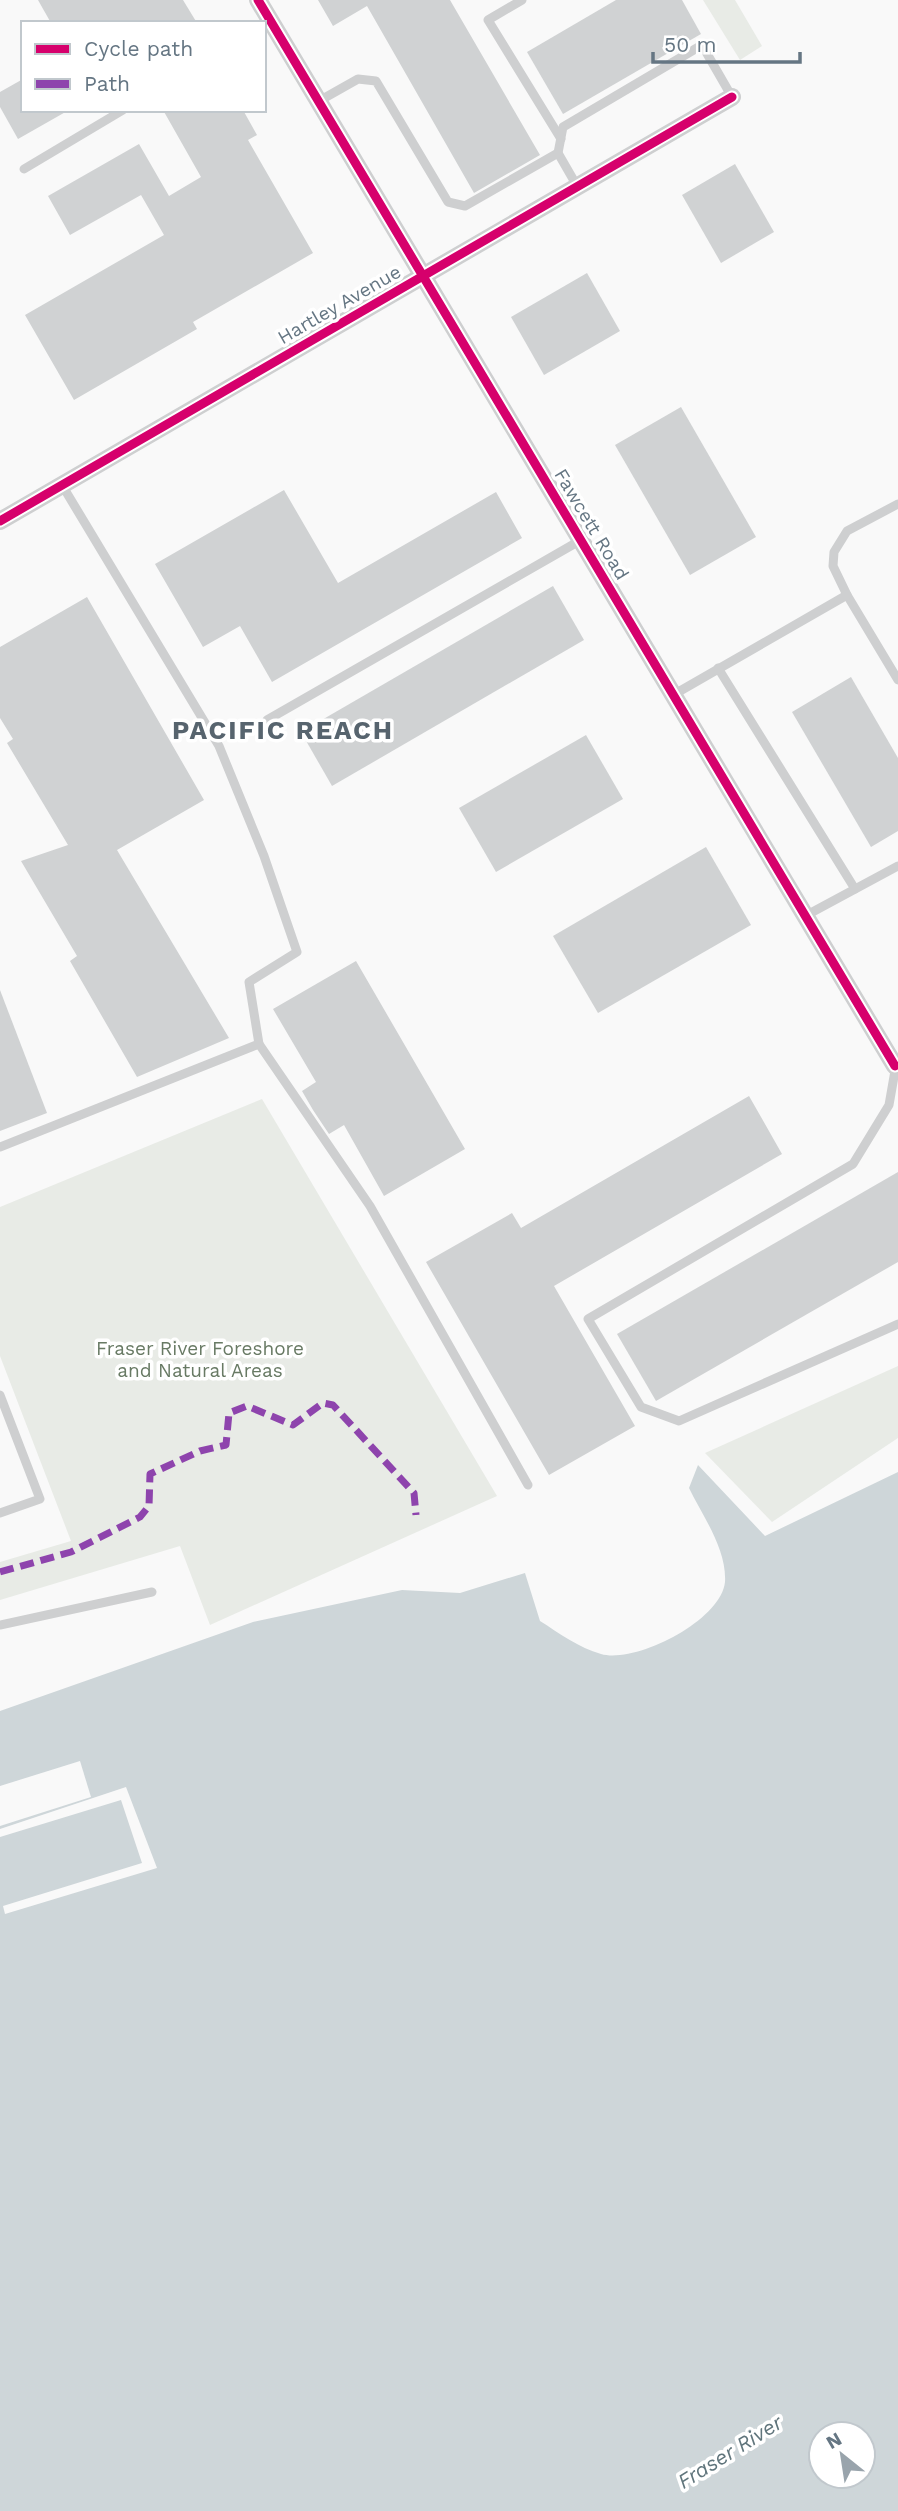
<svg xmlns="http://www.w3.org/2000/svg" width="898" height="2511" font-family="'Work Sans',sans-serif">
<style>
.green{fill:#e8ebe6}
.water{fill:#ced6d9;fill-rule:evenodd}
.pier{fill:#f9f9f9}
.building{fill:#d0d2d3}
.lines{fill:none;stroke-linecap:round;stroke-linejoin:round}
.lane{stroke:#cecfd0;stroke-width:9}
.street{stroke:#cecfd0;stroke-width:18}
.quiet{stroke:#8e44ad;stroke-width:7;stroke-dasharray:14 7;stroke-linecap:butt}
.cycleway-casing{stroke:#fff;stroke-width:13}
.cycleway{stroke:#d6006c;stroke-width:9}
.labels{text-anchor:middle;stroke-width:7;stroke-linejoin:round;paint-order:stroke}
.street-label{font-size:19px;fill:#657683;stroke:#fff}
.park-label{font-size:19px;fill:#687a64;stroke:#fff}
.water-label{font-size:21px;font-style:italic;fill:#60757c;stroke:#fff}
.district-label{font-size:26px;font-weight:bold;letter-spacing:2px;fill:#57646e;stroke:#fff}
</style>
<rect width="100%" height="100%" fill="#f9f9f9"/>
<g class="green">
<path d="M703,0H735L762,46L740,60Z"/>
<path d="M262,1099L497,1496L210,1625L180,1546L0,1600V1562L71,1541L0,1356V1207Z"/>
<path d="M898,1366V1438L772,1522L705,1453Z"/>
</g>
<path class="water" d="M698,1465L765,1536L898,1472V2511H0V1711L253,1622L402,1590L460,1593L525,1573L540,1621C559,1633 579,1648 601,1654C635,1664 721,1621 725,1582C727,1549 702,1515 689,1488ZM821,2434H863V2476H821Z"/>
<g class="pier">
<path d="M80,1761L91,1797L0,1826V1786Z"/>
<path d="M126,1787L157,1868L5,1914L3,1906L142,1863L121,1800L0,1837V1829Z"/>
</g>
<g class="building">
<path d="M38,0H183L197,23H51Z"/>
<path d="M318,0H450L540,155L474,193L367,6L333,26Z"/>
<path d="M616,0H682L701,34L563,114L527,52Z"/>
<path d="M23,79V110H69L18,139L0,107V92Z"/>
<path d="M163,110H243L257,135L248,140L313,253L193,322L197,329L74,400L25,315L164,235L141,195L70,235L48,196L139,144L169,196L201,177Z"/>
<path d="M735,164L774,232L721,263L682,195Z"/>
<path d="M587,273L620,331L544,375L511,317Z"/>
<path d="M681,407L756,537L690,575L615,445Z"/>
<path d="M284,490L338,583L496,492L522,538L272,682L240,626L203,647L155,564Z"/>
<path d="M553,586L584,640L332,786L301,732Z"/>
<path d="M87,597L204,800L117,850L229,1038L137,1077L70,961L77,956L21,861L68,845L7,743L13,739L0,718V647Z"/>
<path d="M851,677L898,758V831L871,847L792,712Z"/>
<path d="M586,735L623,799L496,872L459,808Z"/>
<path d="M706,847L751,925L598,1013L553,936Z"/>
<path d="M356,961L465,1149L384,1196L344,1125L329,1134L313,1110L302,1091L316,1082L273,1009Z"/>
<path d="M0,990L47,1113L0,1131Z"/>
<path d="M749,1096L782,1154L554,1286L635,1426L549,1475L426,1262L512,1213L521,1228Z"/>
<path d="M898,1172V1262L656,1401L617,1334Z"/>
</g>
<g class="lines">
<g class="lane">
<path d="M522,0L488,20L561,139"/>
<path d="M319,101L358,79L376,81L448,202L465,206L558,153L577,186"/>
<path d="M558,153L563,127L702,45L732,97"/>
<path d="M24,169L123,110"/>
<path d="M62,485L219,746L264,856L297,952L249,982L259,1044"/>
<path d="M898,504L847,531L834,552L833,566L847,595L898,680"/>
<path d="M718,668L855,889"/>
<path d="M673,695L847,595"/>
<path d="M267,720L581,540"/>
<path d="M805,916L898,866"/>
<path d="M896,1065L889,1105L853,1164L588,1319L641,1407L679,1421L898,1324"/>
<path d="M0,1147L259,1044L370,1206L528,1485"/>
<path d="M0,1395L40,1499L0,1513"/>
<path d="M0,1625L152,1592"/>
</g>
<g class="street">
<path d="M258,0L895,1066"/>
<path d="M0,521L732,97"/>
</g>
<path class="quiet" d="M0,1572L71,1552L140,1517L149,1506L150,1474L200,1451L226,1445L229,1413L247,1406L293,1425L323,1403L333,1405L414,1493L416,1515"/>
<g class="cycleway-casing">
<g id="cycleway">
<path d="M258,0L895,1066"/>
<path d="M0,521L732,97"/>
</g>
</g>
<use href="#cycleway" class="cycleway"/>
</g>
<g class="labels">
<g class="street-label">
<text transform="translate(339 304) rotate(-30)" y="7">Hartley Avenue</text>
<text transform="translate(592 524) rotate(59)" y="7">Fawcett Road</text>
</g>
<g class="park-label">
<text x="200" y="1355">Fraser River Foreshore<tspan x="200" dy="22">and Natural Areas</tspan></text>
</g>
<g class="water-label">
<text transform="translate(730 2452) rotate(-32)" y="7">Fraser River</text>
</g>
<g class="district-label">
<text x="283" y="739">PACIFIC REACH</text>
</g>
</g>
<rect x="21" y="21" width="245" height="91" fill="#ffffff" stroke="#c1c8cd" stroke-width="2"/>
<rect x="35" y="44" width="35" height="10" fill="#d6006c" stroke="#c1c8cd" stroke-width="2"/>
<text x="84" y="56" font-size="21" fill="#657683">Cycle path</text>
<rect x="35" y="79" width="35" height="10" fill="#8e44ad" stroke="#c1c8cd" stroke-width="2"/>
<text x="84" y="91" font-size="21" fill="#657683">Path</text>
<g transform="translate(842 2455) rotate(330)"><circle r="33" fill="#ffffff" stroke="#c1c8cd" stroke-width="2"/>
<path d="M0-5L12 26L0 18L-12 26Z" fill="#99a4ac"/>
<text y="-10" font-size="19" font-weight="bold" text-anchor="middle" fill="#657683">N</text>
</g>
<path d="M653 52v10h147v-10" fill="none" stroke="#657683" stroke-width="3.5"/>
<text x="664" y="52" font-size="21" fill="#657683" stroke="#ffffff" stroke-width="5" paint-order="stroke">50 m</text>
</svg>
